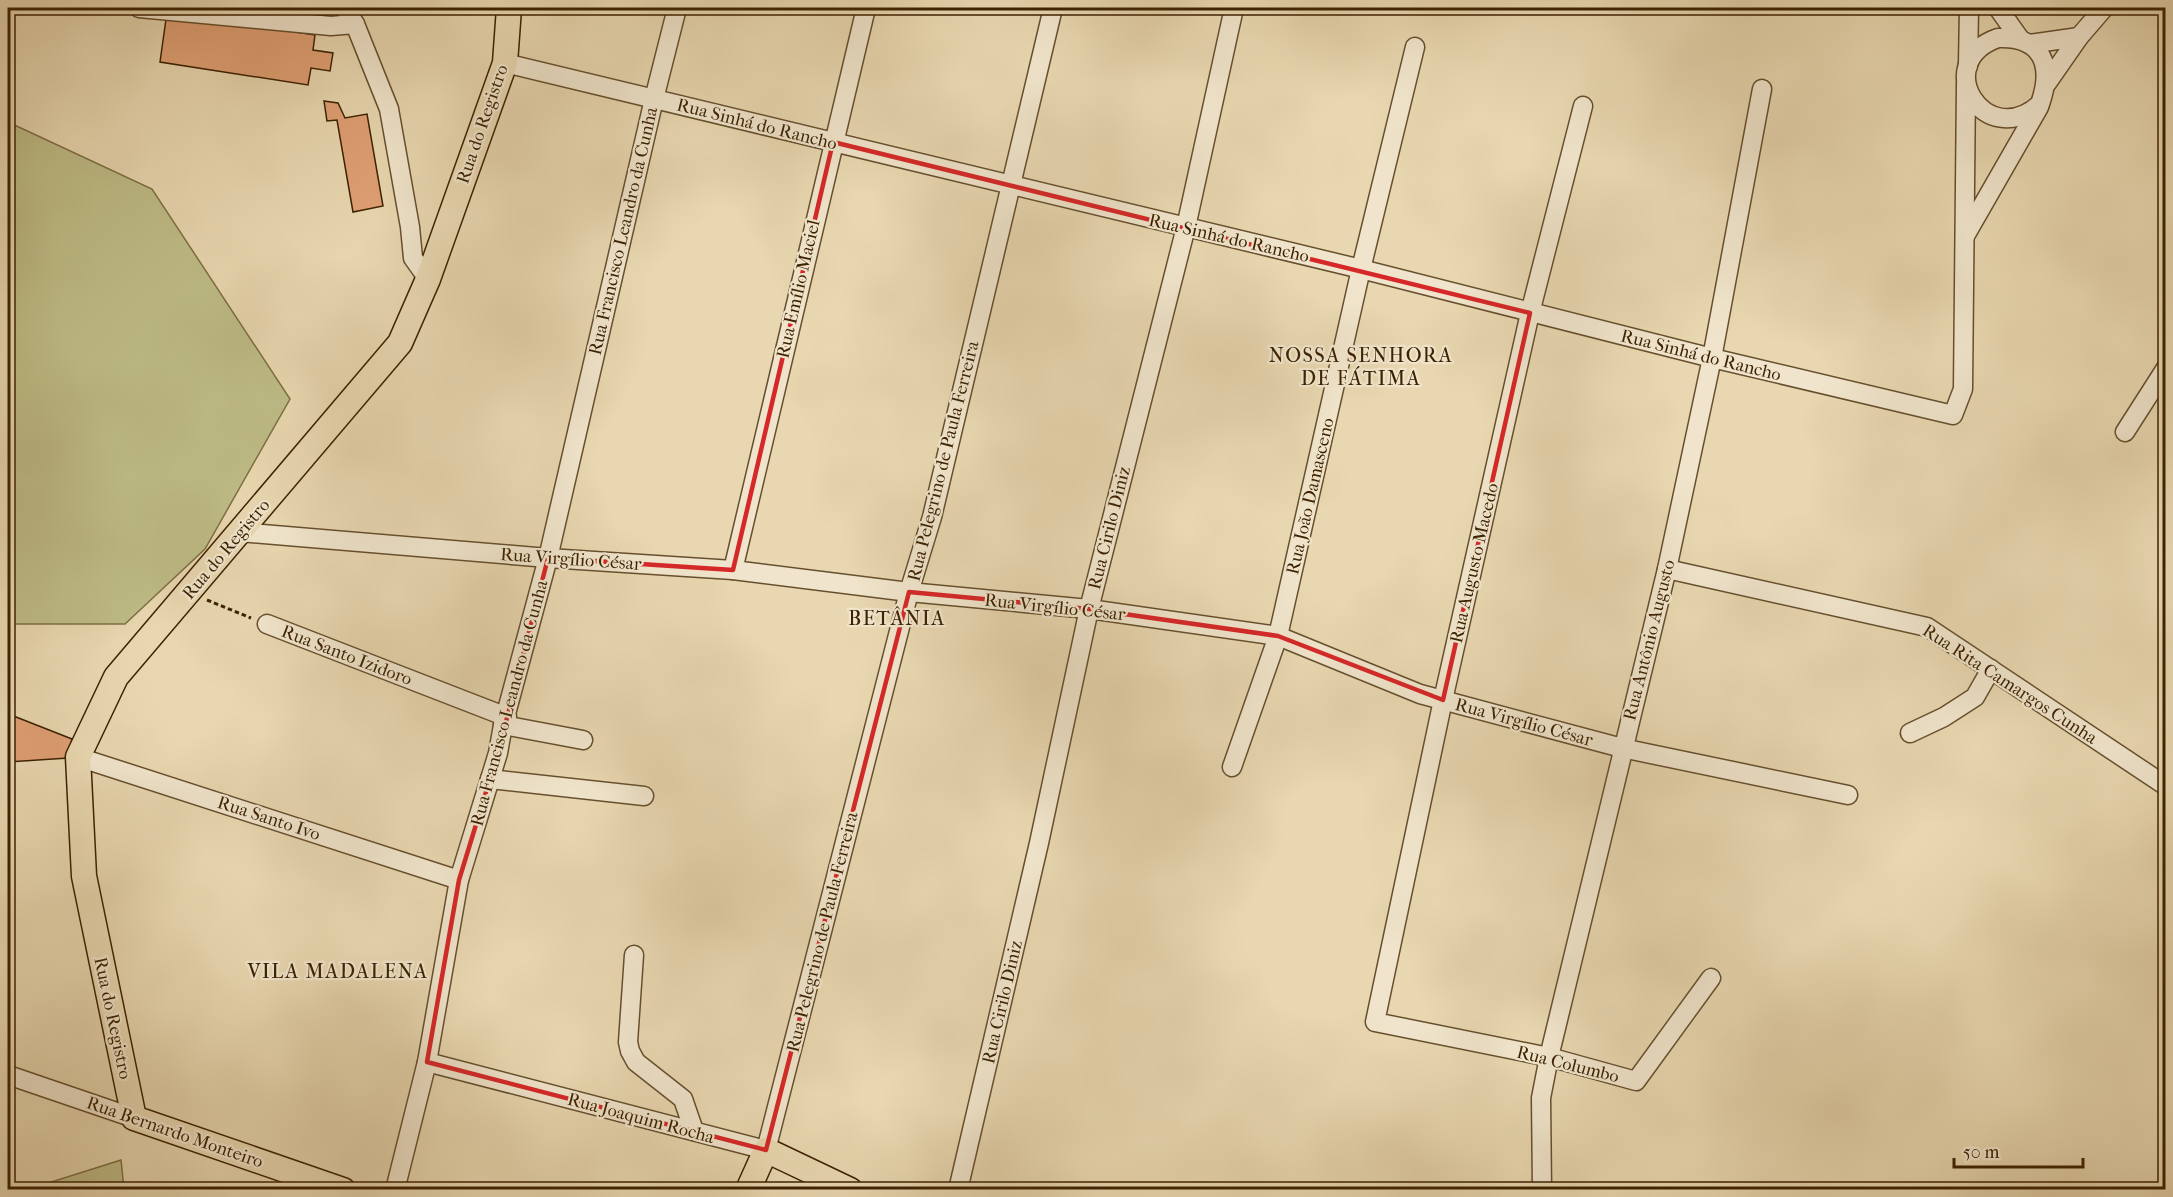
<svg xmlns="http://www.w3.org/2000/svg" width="2173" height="1197" font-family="'IM FELL French Canon',serif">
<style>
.green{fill:#bebc86;stroke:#7d6f44;stroke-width:1.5}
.building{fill:#dfa074;stroke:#3c2202;stroke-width:1.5}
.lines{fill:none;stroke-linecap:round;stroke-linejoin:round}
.minor-casing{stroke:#674f2e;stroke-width:21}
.major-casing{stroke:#3c2202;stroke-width:27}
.path{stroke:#3c2202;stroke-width:3;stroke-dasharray:4.5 3;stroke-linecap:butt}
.minor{stroke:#f0e5cc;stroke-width:18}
.major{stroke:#e8d7b0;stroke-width:24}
.marked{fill:none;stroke:#d62828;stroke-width:4.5;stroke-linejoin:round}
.labels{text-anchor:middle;stroke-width:4.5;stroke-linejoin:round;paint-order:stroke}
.street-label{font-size:18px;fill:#3c2202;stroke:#f0e5cc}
.neighbourhood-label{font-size:20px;letter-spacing:1.5px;fill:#3c2202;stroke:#f0e5cc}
</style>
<rect width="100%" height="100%" fill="#e8d7b0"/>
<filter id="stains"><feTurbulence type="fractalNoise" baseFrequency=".00333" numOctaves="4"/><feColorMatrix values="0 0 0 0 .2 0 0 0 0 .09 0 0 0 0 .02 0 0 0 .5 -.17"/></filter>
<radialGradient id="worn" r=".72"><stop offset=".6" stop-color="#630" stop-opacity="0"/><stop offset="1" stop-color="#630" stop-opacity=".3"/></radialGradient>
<g class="green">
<path d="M8,122L152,189L290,399L205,549L125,624H8Z"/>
<path d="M121,1160L124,1189H8V1182L45,1184Z"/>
</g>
<g class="building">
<path d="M167,12L315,35L313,50L333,53L330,71L311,68L308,85L160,62Z"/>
<path d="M324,101L338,103L345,118L367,114L383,206L353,212L337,120L327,121Z"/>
<path d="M11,715L72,739L68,758L8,762V734Z"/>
</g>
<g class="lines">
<g class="minor-casing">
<g id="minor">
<path d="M139,8L331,26L355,24"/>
<path d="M345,8L355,24L389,109L410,227L413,258L428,279"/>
<path d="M1998,8L2020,39"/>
<path d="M1998,38C2044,36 2053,67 2040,104C1985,153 1929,62 1998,38Z"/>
<path d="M2029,44L2079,37"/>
<path d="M505,63L1361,269L1712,358L1953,415L1963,389L1966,84"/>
<path d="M1968,66L1969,8"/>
<path d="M2047,83L2079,37L2104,8"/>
<path d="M1583,106L1530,313L1443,700L1375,1022L1549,1057L1636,1081L1711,978"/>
<path d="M1965,236L2039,107"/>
<path d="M2125,432L2166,368"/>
<path d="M240,532L548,558L733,570L909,592L1089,609L1278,636L1420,694L1622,748L1848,795"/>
<path d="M1667,569L1927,627L2166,786"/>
<path d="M733,570L866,8"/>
<path d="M267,624L507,717"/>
<path d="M503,725L583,740"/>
<path d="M1910,733L1944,717L1975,697L1991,669"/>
<path d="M78,757L459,880"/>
<path d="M1232,767L1278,636L1361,269L1415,47"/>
<path d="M490,779L644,796"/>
<path d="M634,955L628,1042L630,1051L636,1062L683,1099L694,1131"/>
<path d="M427,1062L766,1150L909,592L932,517L1053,8"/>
<path d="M8,1075L134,1118"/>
<path d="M395,1190L427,1062L459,880L498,753L503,725L548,558L654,99L677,8"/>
<path d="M958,1190L1039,843L1089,609L1186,227L1234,8"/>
<path d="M1542,1190L1541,1098L1549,1057L1667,569L1712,358L1762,89"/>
</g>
</g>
<g class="major-casing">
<g id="major">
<path d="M343,1190L134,1118L84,876L78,757L116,677L400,343L428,279L505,63L509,8"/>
<path d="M748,1190L766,1150L850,1190"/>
</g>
</g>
<path class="path" d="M207,600L251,618"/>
<use href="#minor" class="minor"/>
<use href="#major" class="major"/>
</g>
<path class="marked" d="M833,142L1530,313L1443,700L1278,636L1089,609L909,592L766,1150L427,1062L459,880L498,753L548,558L733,570Z"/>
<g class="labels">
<g class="street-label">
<text transform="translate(482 124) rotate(-71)" y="6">Rua do Registro</text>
<text transform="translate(757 124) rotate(14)" y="6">Rua Sinhá do Rancho</text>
<text transform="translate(623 231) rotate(-77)" y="6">Rua Francisco Leandro da Cunha</text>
<text transform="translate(1229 238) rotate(13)" y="6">Rua Sinhá do Rancho</text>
<text transform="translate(798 289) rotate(-77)" y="6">Rua Emílio Maciel</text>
<text transform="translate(1701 355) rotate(14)" y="6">Rua Sinhá do Rancho</text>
<text transform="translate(943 461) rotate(-76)" y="6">Rua Pelegrino de Paula Ferreira</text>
<text transform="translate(1310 496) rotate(-77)" y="6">Rua João Damasceno</text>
<text transform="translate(1109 528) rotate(-76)" y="6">Rua Cirilo Diniz</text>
<text transform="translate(226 549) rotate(-50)" y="6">Rua do Registro</text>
<text transform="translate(571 559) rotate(4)" y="6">Rua Virgílio César</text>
<text transform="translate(1474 563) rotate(-77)" y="6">Rua Augusto Macedo</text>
<text transform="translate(1055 607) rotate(6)" y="6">Rua Virgílio César</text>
<text transform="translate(1649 640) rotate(-76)" y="6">Rua Antônio Augusto</text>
<text transform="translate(347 655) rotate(21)" y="6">Rua Santo Izidoro</text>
<text transform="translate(2010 684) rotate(33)" y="6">Rua Rita Camargos Cunha</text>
<text transform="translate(509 703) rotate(-75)" y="6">Rua Francisco Leandro da Cunha</text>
<text transform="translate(1524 722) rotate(15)" y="6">Rua Virgílio César</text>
<text transform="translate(269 818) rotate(18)" y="6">Rua Santo Ivo</text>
<text transform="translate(822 932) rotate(-76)" y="6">Rua Pelegrino de Paula Ferreira</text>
<text transform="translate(1002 1002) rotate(-77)" y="6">Rua Cirilo Diniz</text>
<text transform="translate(113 1018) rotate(78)" y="6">Rua do Registro</text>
<text transform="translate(1568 1064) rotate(14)" y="6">Rua Columbo</text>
<text transform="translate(641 1118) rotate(15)" y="6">Rua Joaquim Rocha</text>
<text transform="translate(175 1132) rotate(19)" y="6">Rua Bernardo Monteiro</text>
</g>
<g class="neighbourhood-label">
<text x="1361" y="362">NOSSA SENHORA<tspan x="1361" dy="23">DE FÁTIMA</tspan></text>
<text x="897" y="625">BETÂNIA</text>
<text x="338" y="978">VILA MADALENA</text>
</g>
</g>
<rect width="2173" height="1197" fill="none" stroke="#e8d7b0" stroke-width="30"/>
<rect x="9" y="9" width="2155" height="1179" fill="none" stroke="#3c2202" stroke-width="3"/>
<rect x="15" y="15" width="2143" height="1167" fill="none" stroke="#3c2202" stroke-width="1.5"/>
<path d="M1954 1158v9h129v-9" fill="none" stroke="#3c2202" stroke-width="3"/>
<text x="1963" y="1158" font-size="18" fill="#3c2202" stroke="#f0e5cc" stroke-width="4.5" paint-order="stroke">50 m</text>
<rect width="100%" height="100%" filter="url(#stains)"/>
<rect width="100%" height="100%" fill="url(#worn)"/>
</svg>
